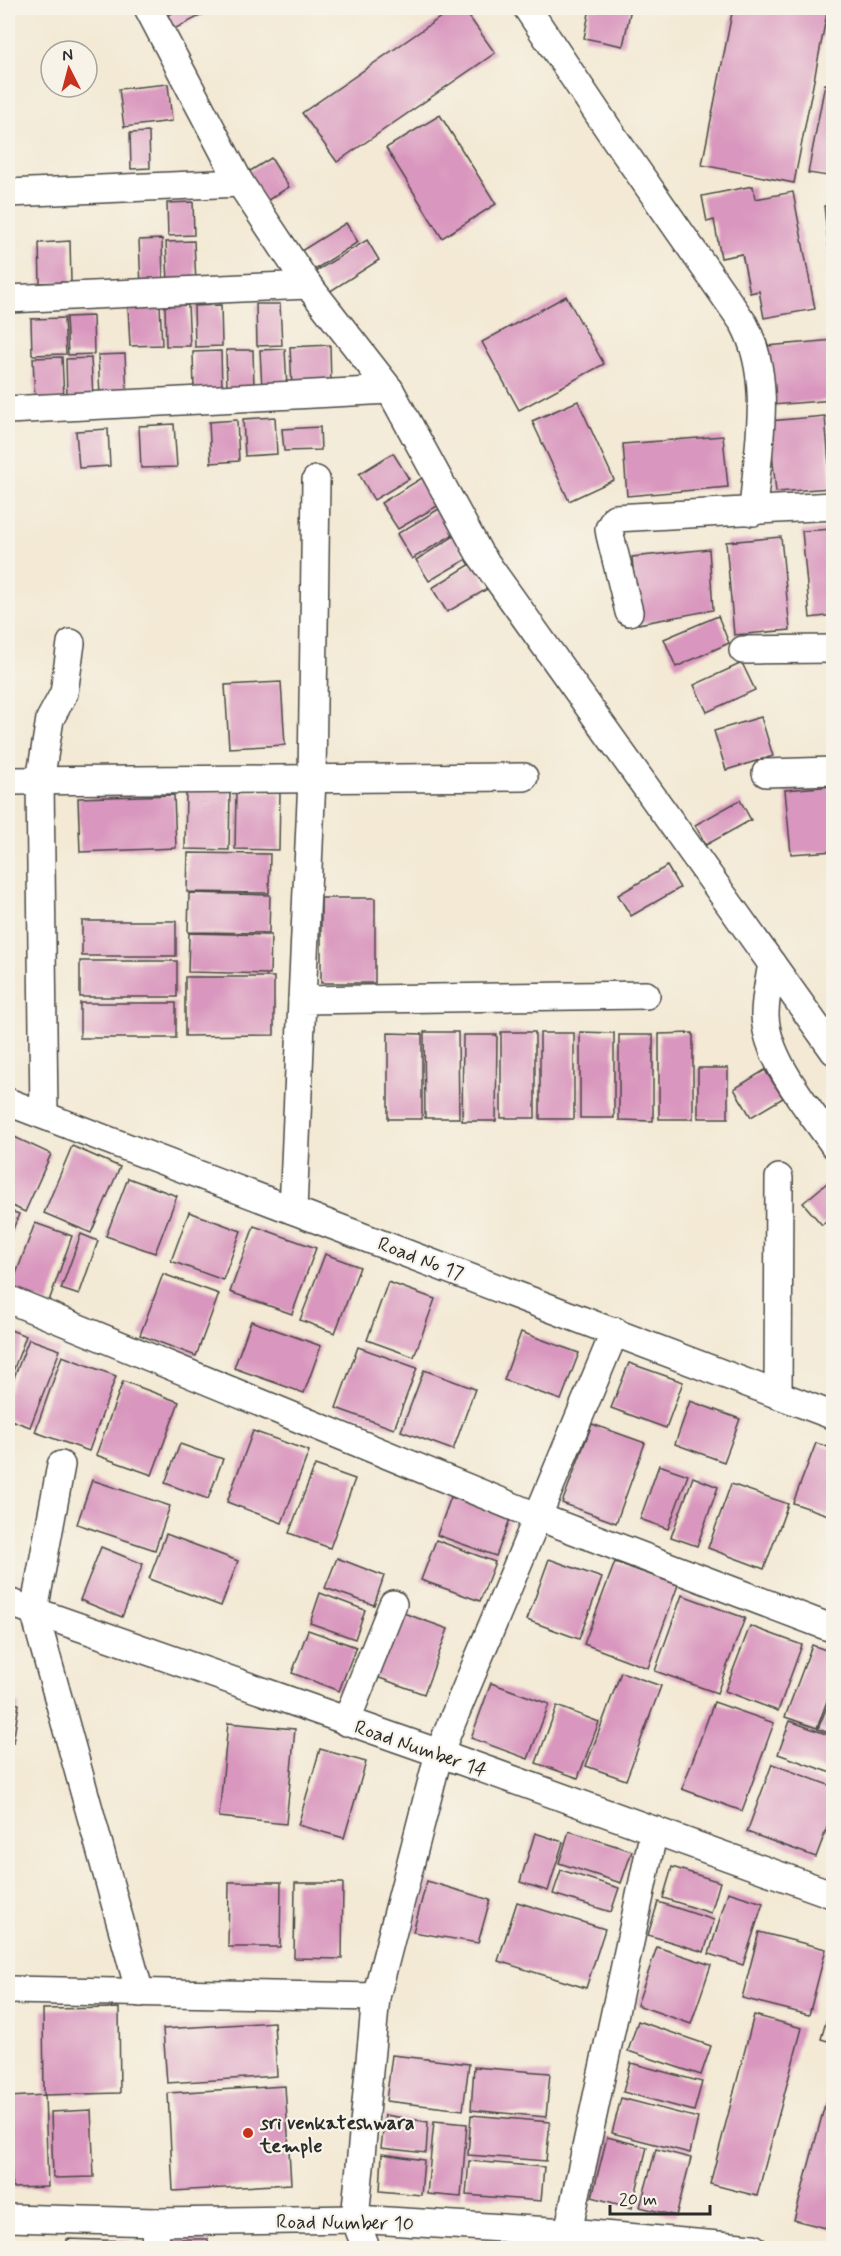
<svg xmlns="http://www.w3.org/2000/svg" width="841" height="2256" font-family="Mynerve,sans-serif">
<style>
.building{fill:#d996be}
.lines{fill:none;stroke-linecap:round;stroke-linejoin:round}
.street-casing{stroke:#494844;stroke-width:30}
.street{stroke:#fff;stroke-width:27}
.poi-dot{fill:#c8321e;stroke:#f7f3e8;stroke-width:2}
.labels{text-anchor:middle;stroke-width:4.5;stroke-linejoin:round;paint-order:stroke}
.street-label{font-size:20px;fill:#2b2b2b;stroke:#f7f3e8}
.poi-label{font-size:20px;font-weight:bold;fill:#2b2b2b;stroke:#f7f3e8;text-anchor:start}
</style>
<rect width="100%" height="100%" fill="#f7f3e8"/>
<filter id="ink" filterUnits="userSpaceOnUse"><feTurbulence type="fractalNoise" baseFrequency=".0167" numOctaves="2"/><feDisplacementMap in="SourceGraphic" scale="12" xChannelSelector="R" yChannelSelector="G"/><feConvolveMatrix kernelMatrix="1 2 1 2 8 2 1 2 1" color-interpolation-filters="sRGB"/></filter>
<filter id="wash" filterUnits="userSpaceOnUse"><feTurbulence type="fractalNoise" baseFrequency=".008" numOctaves="4" result="noise"/><feDisplacementMap in="SourceGraphic" scale="24" xChannelSelector="R" yChannelSelector="G"/><feGaussianBlur stdDeviation="1.35" result="paint"/><feColorMatrix in="noise" values="0 0 0 0 0 0 0 0 0 0 0 0 0 0 0 0 0 1.4 0 .05"/><feComposite in="paint" operator="in"/></filter>
<g filter="url(#wash)">
<rect width="100%" height="100%" fill="#f3e9d4"/>
<g id="blocks">
<g class="building">
<path d="M182,8H200L204,14L166,33L159,20Z"/>
<path d="M454,8H463L495,53L337,162L302,113Z"/>
<path d="M590,8H631L623,46L584,38Z"/>
<path d="M733,8H828L794,183L702,165Z"/>
<path d="M168,84L172,121L124,127L119,89Z"/>
<path d="M825,84L834,86V177L808,173Z"/>
<path d="M440,115L496,204L442,238L386,148Z"/>
<path d="M149,132L150,168L131,169L130,133Z"/>
<path d="M271,158L289,187L265,202L247,173Z"/>
<path d="M753,186L755,199L793,192L815,309L764,318L759,291L750,293L742,254L721,258L714,220L707,222L702,196Z"/>
<path d="M193,202L194,235L168,236L167,203Z"/>
<path d="M834,205V251H829L824,206Z"/>
<path d="M346,223L358,242L314,270L301,251Z"/>
<path d="M162,239L163,287H141L139,240Z"/>
<path d="M367,240L379,260L329,292L316,271Z"/>
<path d="M70,241L71,282L40,283L39,243Z"/>
<path d="M194,241L196,283H168L166,242Z"/>
<path d="M566,296L604,364L519,410L482,342Z"/>
<path d="M256,304H280L282,345L257,346Z"/>
<path d="M160,305L162,345L130,346L128,306Z"/>
<path d="M188,305L190,346H166L165,306Z"/>
<path d="M221,305L222,346L195,347L194,306Z"/>
<path d="M93,316L94,354L68,355L66,317Z"/>
<path d="M64,318L66,354L32,355L31,319Z"/>
<path d="M834,340V400L772,405L767,346Z"/>
<path d="M330,345L331,385L292,386L290,347Z"/>
<path d="M285,349L287,388L262,389L260,350Z"/>
<path d="M226,350H253L254,388L227,389Z"/>
<path d="M221,351L222,390L194,391L193,352Z"/>
<path d="M125,354L127,396L100,397L98,355Z"/>
<path d="M62,357L64,399L35,400L33,358Z"/>
<path d="M91,358L93,397L67,398L66,359Z"/>
<path d="M578,401L614,480L569,501L532,421Z"/>
<path d="M825,416L831,488L776,492L769,421Z"/>
<path d="M275,417L277,454L245,456L243,419Z"/>
<path d="M237,420L239,461L211,463L209,422Z"/>
<path d="M174,424L177,467L141,468L139,426Z"/>
<path d="M320,427L321,450L284,451L282,429Z"/>
<path d="M108,429L110,466L79,468L76,431Z"/>
<path d="M723,436L728,487L627,496L623,444Z"/>
<path d="M393,453L409,479L374,500L359,474Z"/>
<path d="M422,478L439,505L398,529L381,503Z"/>
<path d="M439,509L454,534L412,559L397,534Z"/>
<path d="M834,529V615L810,618L802,531Z"/>
<path d="M454,536L467,559L429,581L416,560Z"/>
<path d="M781,537L790,630L734,635L726,542Z"/>
<path d="M709,549L713,610L638,624L632,557Z"/>
<path d="M474,562L489,588L447,612L432,588Z"/>
<path d="M718,616L729,643L676,667L664,639Z"/>
<path d="M742,663L755,690L707,712L694,685Z"/>
<path d="M281,682L285,745L229,748L225,685Z"/>
<path d="M761,717L773,756L726,770L714,731Z"/>
<path d="M834,786V851L791,854L785,790Z"/>
<path d="M186,790L230,791L229,850L185,849Z"/>
<path d="M236,792L280,793L279,850L235,849Z"/>
<path d="M174,795L176,848L80,852L78,798Z"/>
<path d="M740,800L751,820L706,845L695,825Z"/>
<path d="M188,853L270,854L269,893L187,892Z"/>
<path d="M667,866L680,888L631,916L618,895Z"/>
<path d="M189,893L270,895L269,933L188,932Z"/>
<rect x="321" y="898" width="54" height="85"/>
<rect x="82" y="921" width="94" height="35"/>
<path d="M189,933L271,935L270,974L188,972Z"/>
<rect x="80" y="961" width="97" height="36"/>
<path d="M185,977H274V1035L185,1036Z"/>
<rect x="80" y="1003" width="96" height="35"/>
<path d="M424,1032H458L459,1118H425Z"/>
<rect x="501" y="1032" width="34" height="86"/>
<path d="M580,1032L614,1033V1118H580Z"/>
<path d="M388,1033L422,1034V1119H388Z"/>
<rect x="540" y="1033" width="34" height="86"/>
<path d="M693,1033V1119H659V1034Z"/>
<path d="M463,1035H497L496,1121H462Z"/>
<path d="M619,1035H653V1121L619,1120Z"/>
<rect x="698" y="1068" width="30" height="50"/>
<path d="M765,1070L783,1098L751,1117L734,1089Z"/>
<path d="M8,1134L51,1154L25,1212L8,1204Z"/>
<path d="M72,1146L120,1167L91,1233L44,1213Z"/>
<path d="M834,1177V1215L822,1225L803,1203Z"/>
<path d="M128,1178L177,1196L155,1253L106,1236Z"/>
<path d="M8,1210L19,1214L8,1242Z"/>
<path d="M189,1212L241,1231L223,1280L171,1261Z"/>
<path d="M35,1223L72,1236L48,1304L10,1290Z"/>
<path d="M254,1226L316,1248L292,1314L230,1292Z"/>
<path d="M81,1234L98,1241L79,1295L61,1289Z"/>
<path d="M325,1254L360,1267L335,1333L300,1320Z"/>
<path d="M163,1274L219,1294L196,1356L140,1335Z"/>
<path d="M388,1282L435,1299L414,1357L367,1340Z"/>
<path d="M251,1321L321,1346L304,1393L234,1368Z"/>
<path d="M8,1329L26,1336L8,1385Z"/>
<path d="M521,1332L579,1353L561,1400L504,1380Z"/>
<path d="M29,1339L60,1350L30,1427L8,1419V1393Z"/>
<path d="M358,1347L417,1368L394,1429L336,1408Z"/>
<path d="M62,1356L116,1376L89,1451L35,1432Z"/>
<path d="M629,1363L683,1382L666,1428L611,1408Z"/>
<path d="M424,1370L475,1389L453,1450L401,1431Z"/>
<path d="M123,1381L179,1402L152,1475L96,1455Z"/>
<path d="M690,1401L740,1419L724,1462L675,1444Z"/>
<path d="M592,1424L645,1443L616,1523L562,1503Z"/>
<path d="M253,1431L309,1451L282,1523L227,1502Z"/>
<path d="M816,1443L834,1449V1517L793,1503Z"/>
<path d="M180,1444L223,1459L208,1499L165,1483Z"/>
<path d="M315,1465L355,1479L330,1548L289,1533Z"/>
<path d="M659,1465L688,1475L668,1529L640,1519Z"/>
<path d="M693,1477L718,1487L697,1546L671,1537Z"/>
<path d="M92,1480L170,1506L155,1550L77,1524Z"/>
<path d="M731,1484L788,1504L764,1569L708,1548Z"/>
<path d="M451,1497L510,1519L496,1556L437,1535Z"/>
<path d="M166,1534L238,1561L221,1606L149,1579Z"/>
<path d="M436,1540L495,1562L480,1601L421,1580Z"/>
<path d="M101,1547L143,1564L122,1617L80,1600Z"/>
<path d="M337,1558L384,1576L374,1605L325,1588Z"/>
<path d="M549,1559L602,1578L579,1639L527,1620Z"/>
<path d="M615,1562L678,1585L648,1668L584,1644Z"/>
<path d="M320,1593L365,1610L355,1639L310,1623Z"/>
<path d="M682,1595L745,1618L717,1693L655,1671Z"/>
<path d="M398,1611L448,1629L424,1694L374,1676Z"/>
<path d="M750,1626L802,1645L778,1711L725,1691Z"/>
<path d="M308,1630L356,1647L339,1691L292,1673Z"/>
<path d="M812,1645L834,1653V1682L817,1728L785,1717Z"/>
<path d="M621,1672L661,1686L626,1780L586,1766Z"/>
<path d="M491,1683L549,1704L528,1759L471,1738Z"/>
<path d="M834,1689V1735L818,1729Z"/>
<path d="M8,1702L19,1704L13,1743L8,1742Z"/>
<path d="M714,1702L774,1723L742,1811L682,1789Z"/>
<path d="M557,1706L599,1722L578,1778L536,1763Z"/>
<path d="M790,1721L834,1737L831,1773L778,1754Z"/>
<path d="M228,1723L295,1729L286,1824L219,1817Z"/>
<path d="M320,1749L366,1762L344,1838L298,1825Z"/>
<path d="M772,1764L834,1787V1809L816,1857L747,1832Z"/>
<path d="M569,1831L632,1851L621,1883L559,1863Z"/>
<path d="M535,1833L563,1842L548,1891L520,1882Z"/>
<path d="M672,1867L720,1882L711,1913L663,1898Z"/>
<path d="M561,1870L619,1888L611,1912L553,1894Z"/>
<path d="M427,1881L490,1900L478,1943L413,1932Z"/>
<path d="M229,1882H281L280,1947H228Z"/>
<path d="M295,1883H343L342,1959L294,1958Z"/>
<path d="M728,1892L763,1903L743,1965L709,1954Z"/>
<path d="M517,1902L605,1929L586,1988L498,1961Z"/>
<path d="M658,1902L714,1920L704,1952L648,1935Z"/>
<path d="M759,1932L826,1949L809,2015L742,1998Z"/>
<path d="M657,1947L711,1965L691,2024L637,2005Z"/>
<path d="M834,1994V2043L821,2039Z"/>
<path d="M119,2008L120,2093L44,2095L43,2009Z"/>
<path d="M754,2015L802,2028L757,2196L710,2184Z"/>
<path d="M638,2021L711,2046L701,2075L628,2051Z"/>
<path d="M274,2022L277,2076L167,2083L163,2029Z"/>
<path d="M392,2055L469,2064L463,2110L386,2101Z"/>
<path d="M631,2063L702,2082L694,2111L623,2092Z"/>
<path d="M474,2067L550,2073L546,2117L471,2110Z"/>
<path d="M285,2086L291,2184L173,2191L168,2093Z"/>
<path d="M45,2095L48,2187L12,2188L9,2097Z"/>
<path d="M827,2097L834,2099V2230L794,2220Z"/>
<path d="M621,2098L698,2118L690,2153L612,2133Z"/>
<path d="M91,2110L94,2177L53,2178L51,2112Z"/>
<path d="M385,2115L428,2122L426,2153L381,2148Z"/>
<path d="M471,2115L550,2122L546,2161L468,2155Z"/>
<path d="M434,2121L467,2124L461,2197L427,2194Z"/>
<path d="M607,2137L647,2147L632,2208L592,2197Z"/>
<path d="M656,2149L691,2158L676,2216L640,2207Z"/>
<path d="M382,2154L424,2160L421,2195L380,2191Z"/>
<path d="M469,2161L544,2167L541,2201L466,2195Z"/>
<path d="M67,2239L130,2241V2248H67Z"/>
<rect x="173" y="2239" width="35" height="9"/>
</g>
</g>
</g>
<g filter="url(#ink)">
<use href="#blocks" fill-opacity="0" stroke="#494844" stroke-width="1.5"/>
<g class="lines">
<g class="street-casing">
<g id="street">
<path d="M148,8L240,183L308,285L390,390L479,553L834,1051"/>
<path d="M527,8L613,136L744,324C774,381 757,450 753,512"/>
<path d="M8,193L240,183"/>
<path d="M8,299L308,285"/>
<path d="M8,410L390,390"/>
<path d="M629,612L610,535L609,529L615,518L834,506"/>
<path d="M743,650L834,649"/>
<path d="M766,773L834,771"/>
<path d="M8,781L524,777"/>
<path d="M772,964C769,981 765,998 765,1015C766,1059 809,1109 834,1145"/>
<path d="M302,1000L312,779L316,480"/>
<path d="M8,1102L834,1416"/>
<path d="M44,1115L40,781L50,719L64,693L71,643"/>
<path d="M293,1210L302,1000L646,995"/>
<path d="M8,1299L536,1516L834,1629"/>
<path d="M778,1395L779,1178"/>
<path d="M61,1465L34,1611L140,1993"/>
<path d="M8,1602L439,1753L834,1895"/>
<path d="M346,1722L393,1604"/>
<path d="M8,1990L376,1997"/>
<path d="M8,2218L156,2222L355,2219L568,2232L753,2248"/>
<path d="M568,2232L654,1830"/>
<path d="M155,2248L156,2222"/>
<path d="M366,2248L355,2219L376,1997L439,1753L615,1331"/>
</g>
</g>
<use href="#street" class="street"/>
</g>
</g>
<circle class="poi-dot" cx="248" cy="2133" r="6"/>
<g class="labels">
<g class="street-label">
<text transform="translate(421 1258) rotate(21)" y="7">Road No 17</text>
<text transform="translate(421 1748) rotate(19)" y="7">Road Number 14</text>
<text transform="translate(345 2222) rotate(1)" y="7">Road Number 10</text>
</g>
<g class="poi-label">
<text x="260" y="2129">sri venkateshwara<tspan x="260" dy="23">temple</tspan></text>
</g>
</g>
<rect width="841" height="2256" fill="none" stroke="#f7f3e8" stroke-width="30"/>
<g transform="translate(69 69) rotate(354)"><circle r="28" fill="#f7f3e8" stroke="#a5a39c" stroke-width="1.5"/>
<path d="M0-4.5L10 22L0 15L-10 22Z" fill="#c8321e"/>
<text y="-9" font-size="16" font-weight="bold" text-anchor="middle" fill="#2b2b2b">N</text>
</g>
<path d="M610 2205v9h100v-9" fill="none" stroke="#2b2b2b" stroke-width="3"/>
<text x="619" y="2205" font-size="18" fill="#2b2b2b" stroke="#f7f3e8" stroke-width="4.5" paint-order="stroke">20 m</text>
</svg>
